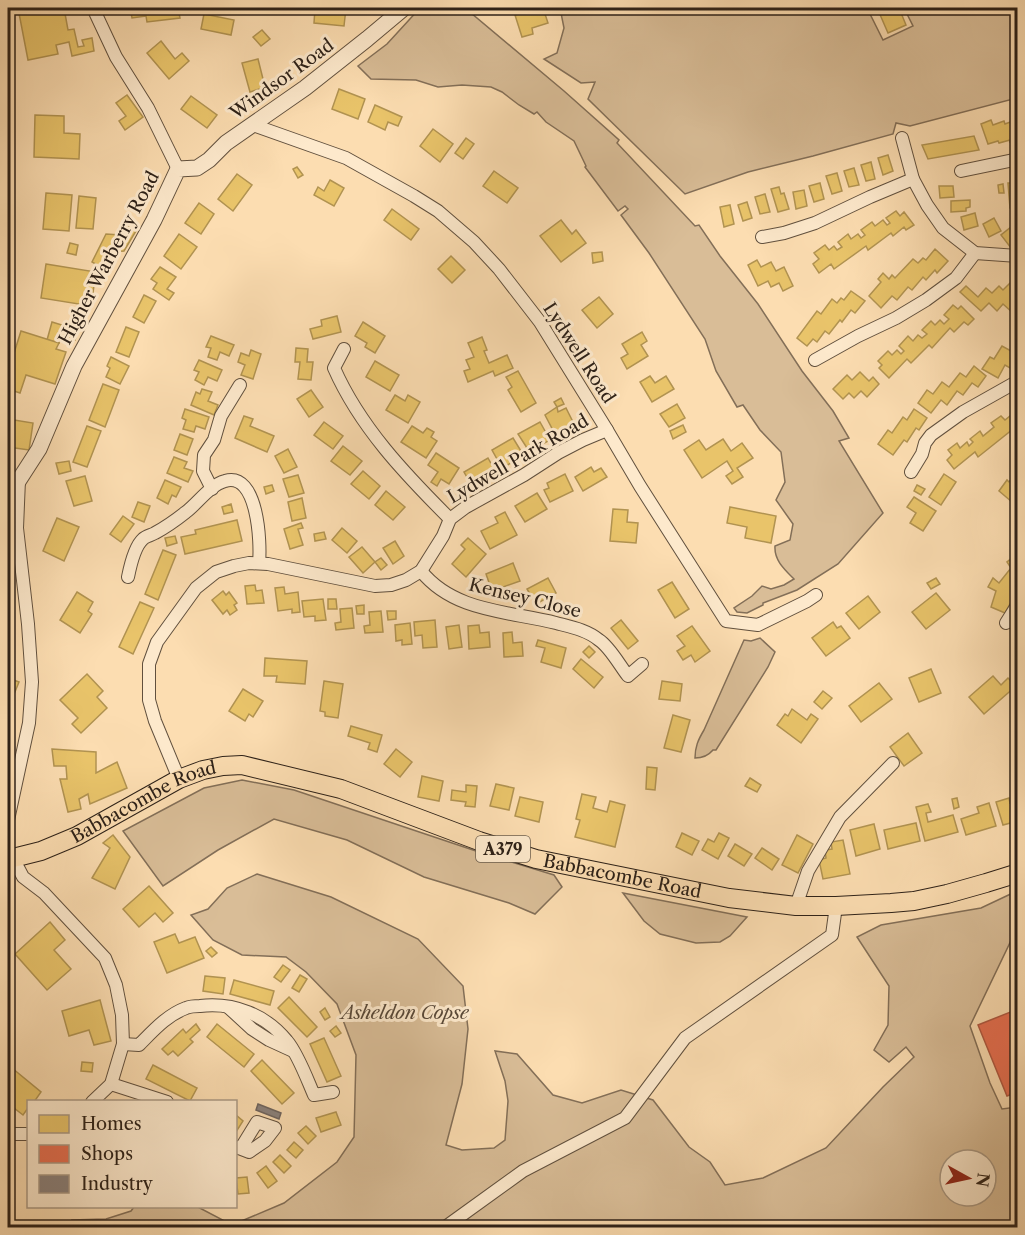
<svg xmlns="http://www.w3.org/2000/svg" width="1025" height="1235" font-family="'Libre Caslon Text',serif">
<style>
.green{fill:#d9bd97;stroke:#836f58;stroke-width:1.5;fill-rule:evenodd}
.homes{fill:#e9c46a;stroke:#b19351;stroke-width:1.5}
.shops{fill:#e76f51;stroke:#af5840;stroke-width:1.5}
.industry{fill:#8a817c;stroke:#6e645e;stroke-width:1.5}
.lines{fill:none;stroke-linecap:round;stroke-linejoin:round}
.minor-casing{stroke:#61503e;stroke-width:14}
.tertiary-casing{stroke:#61503e;stroke-width:17}
.primary-casing{stroke:#2d2118;stroke-width:20}
.minor{stroke:#fde9cc;stroke-width:12}
.tertiary{stroke:#fde9cc;stroke-width:15}
.primary{stroke:#fcddb1;stroke-width:18}
.labels{text-anchor:middle;stroke-width:6;stroke-linejoin:round;paint-order:stroke}
.shield{fill:#fde9cc;stroke:#6b5d4e;stroke-width:1.5}
.shield-label{font-size:16px;font-weight:bold;fill:#2d2118}
.street-label{font-size:18px;fill:#2d2118;stroke:#fde9cc}
.park-label{font-size:18px;font-style:italic;fill:#584838;stroke:#fde9cc}
</style>
<rect width="100%" height="100%" fill="#fcddb1"/>
<filter id="stains"><feTurbulence type="fractalNoise" baseFrequency=".00333" numOctaves="4"/><feColorMatrix values="0 0 0 0 .2 0 0 0 0 .09 0 0 0 0 .02 0 0 0 .5 -.17"/></filter>
<radialGradient id="worn" r=".72"><stop offset=".6" stop-color="#630" stop-opacity="0"/><stop offset="1" stop-color="#630" stop-opacity=".3"/></radialGradient>
<g class="green">
<path d="M420,8H465L564,91L619,140L617,143L695,226L699,225L720,256L758,304L802,371L833,411L849,438L839,441L883,513L838,564L797,590L763,603V605L747,613L737,612L734,608L752,596L762,586L771,589L784,585L794,579C784,569 774,560 775,546L790,540L793,524L776,500L785,482L781,452L760,430L743,405L737,407L716,371L705,339L649,253L621,215L628,209L625,206L618,211L585,167L586,166L574,141L546,122L537,112L534,114L519,105L502,92L491,87L462,85L438,87L416,80L371,79L358,66L387,44Z"/>
<path d="M560,8H684L686,14L710,8H867L883,40L913,26L904,8H1017V98L910,126L896,123L893,134L813,156L748,172L685,194L588,99L595,82L581,83L544,59L557,53L564,28Z"/>
<path d="M760,638L775,652L768,667L716,750H713C708,756 703,758 695,758C695,747 698,740 704,730L744,640L751,641Z"/>
<path d="M242,780L294,790L482,853L554,875L562,887L535,914L509,903L424,877L347,840L274,819L218,850L163,886L123,831L204,788Z"/>
<path d="M257,874L331,897L418,939L463,986L468,1029L462,1084L446,1145L462,1150L494,1148L505,1140L508,1101L505,1081L495,1051L517,1054L553,1095L582,1103L621,1090L653,1100L689,1147L710,1162L725,1185L763,1178L826,1148L883,1087L914,1057L906,1047L889,1062L874,1050L888,1025L889,986L857,937L881,925L981,908L1017,891V928L970,1026L990,1083L1002,1109L1017,1107V1227L74,1228L72,1220L106,1219L131,1211L134,1207L196,1206L232,1225L284,1203L337,1162L354,1137L356,1055L337,1004L306,972L286,957L242,955L213,940L191,915L208,909L227,888ZM950,1160H986V1196H950Z"/>
<path d="M623,893L747,917L730,936L720,942L696,943L660,934L644,921Z"/>
</g>
<g class="homes">
<path d="M18,8H64L68,30L74,29L78,47L84,46L82,40L92,38L94,51L72,56L69,42L56,45L58,54L28,60Z"/>
<path d="M130,8H178L180,18L147,22L146,16L132,18Z"/>
<path d="M315,8H346L344,26L314,23Z"/>
<path d="M539,8H543L548,23L532,28L533,34L522,37L515,15Z"/>
<path d="M883,8H899L906,25L888,33L878,10Z"/>
<path d="M204,14L234,20L231,35L201,29Z"/>
<path d="M262,30L270,39L261,46L253,37Z"/>
<path d="M161,41L175,59L182,53L189,61L169,79L147,53Z"/>
<path d="M258,59L265,87L250,92L242,63Z"/>
<path d="M339,89L365,99L358,119L332,109Z"/>
<path d="M127,95L143,117L125,130L119,121L126,116L116,103Z"/>
<path d="M191,96L217,115L207,128L181,109Z"/>
<path d="M375,105L402,117L398,126L388,122L385,130L368,122Z"/>
<path d="M35,115L64,116V133L80,134L79,159L34,157Z"/>
<path d="M991,120L993,125L1004,121L1005,124L1013,121L1014,124L1018,123V140L1010,142V140L999,143L998,141L988,144L981,124Z"/>
<path d="M433,129L453,144L440,162L420,146Z"/>
<path d="M974,136L979,150L928,159L922,145Z"/>
<path d="M466,138L474,144L463,159L455,153Z"/>
<path d="M888,155L893,171L883,175L878,158Z"/>
<path d="M871,162L875,179L866,181L861,165Z"/>
<path d="M297,167L303,175L298,178L293,169Z"/>
<path d="M854,168L859,185L849,187L844,171Z"/>
<path d="M494,171L518,188L507,203L483,186Z"/>
<path d="M837,173L842,191L832,194L826,176Z"/>
<path d="M237,174L252,185L233,211L218,199Z"/>
<path d="M330,180L344,188L334,206L314,195L318,187L324,191Z"/>
<path d="M820,183L824,199L814,202L809,186Z"/>
<path d="M1008,183H1018V208H1010Z"/>
<path d="M1003,184L1004,193H999L998,185Z"/>
<path d="M939,186H953L954,197L940,198Z"/>
<path d="M779,187L781,194L784,193L789,209L778,212L771,189Z"/>
<path d="M804,190L807,206L796,209L793,192Z"/>
<path d="M46,193L72,195L69,231L43,229Z"/>
<path d="M765,194L770,212L760,214L755,197Z"/>
<path d="M79,196L96,198L93,229L76,228Z"/>
<path d="M970,200V207L966,208V211L951,212V201Z"/>
<path d="M747,202L752,218L743,221L738,205Z"/>
<path d="M199,203L214,214L201,234L185,223Z"/>
<path d="M730,205L734,224L724,227L720,207Z"/>
<path d="M392,209L419,229L411,240L384,220Z"/>
<path d="M896,211L900,216L904,212L914,225L906,230L904,227L893,236L891,233L868,250L866,246L834,269L831,264L819,273L813,264L819,259L814,253L825,245L829,250L834,246L837,250L842,247L838,242L848,234L851,239L858,234L861,238L865,235L861,230L872,222L875,226L883,220L887,225L890,223L886,218Z"/>
<path d="M975,213L978,226L964,230L961,217Z"/>
<path d="M994,218L1001,231L989,237L983,224Z"/>
<path d="M561,220L572,234L576,230L586,243L561,262L540,236Z"/>
<path d="M126,225L136,231L124,251L112,252L104,269L92,262L106,234L121,235Z"/>
<path d="M1011,227L1018,234V242L1011,248L1001,235Z"/>
<path d="M179,234L197,247L181,269L164,256Z"/>
<path d="M70,243L78,245L76,255L67,253Z"/>
<path d="M935,249L948,261L937,273L935,270L926,280L923,277L912,290L908,287L897,300L892,296L881,308L869,296L881,282L878,279L883,273L889,279L892,275L895,278L913,259L918,263L923,258L926,260Z"/>
<path d="M602,252L603,261L593,263L592,253Z"/>
<path d="M451,256L465,270L452,283L438,269Z"/>
<path d="M757,260L761,267L771,262L776,271L784,267L793,286L783,291L779,283L771,287L768,281L758,286L748,265Z"/>
<path d="M46,264L96,272L91,306L41,298Z"/>
<path d="M160,267L176,277L167,289L174,293L169,300L153,289L157,283L151,279Z"/>
<path d="M1010,283L1017,290L1018,289V308L1013,313L1003,304L997,311L989,303L981,311L960,292L966,286L978,297L986,288L992,293L999,286L1003,290Z"/>
<path d="M851,291L865,301L855,313L851,310L842,322L840,320L829,334L825,331L817,342L813,339L807,346L797,338L817,311L821,314L832,299L837,303L841,298L844,300Z"/>
<path d="M144,295L156,301L144,323L133,317Z"/>
<path d="M599,297L613,314L597,328L582,310Z"/>
<path d="M953,305L958,309L961,306L974,319L968,325L964,322L954,332L950,328L932,348L929,345L911,363L907,359L889,378L879,368L882,365L878,361L888,351L892,355L897,350L901,354L904,351L899,346L908,336L913,341L918,335L922,338L927,334L922,330L931,321L935,325L940,320L944,324L949,319L944,315Z"/>
<path d="M337,316L341,332L313,339L310,329L322,326L321,320Z"/>
<path d="M52,322L78,330L75,340L61,336L59,343L47,340Z"/>
<path d="M363,322L385,336L375,353L365,347L367,343L355,336Z"/>
<path d="M126,327L139,332L129,357L116,352Z"/>
<path d="M21,331L59,343L56,349L66,352L55,384L26,375L20,393L8,389V372Z"/>
<path d="M642,332L647,341L641,345L648,356L627,369L621,358L628,354L622,344Z"/>
<path d="M211,336L234,345L229,356L220,352L217,360L208,357L211,348L206,347Z"/>
<path d="M482,337L487,350L484,351L489,363L507,355L513,368L495,376L493,371L468,382L464,371L470,369L466,360L474,357L468,343Z"/>
<path d="M1018,340V360L1012,369L1005,365L998,378L982,369L990,357L994,359L1002,346L1011,351Z"/>
<path d="M296,348L308,349L307,362H313L311,380L298,379L300,362H295Z"/>
<path d="M251,350L261,354L253,379L241,375L245,365L238,362L241,353L249,356Z"/>
<path d="M111,357L129,366L120,384L106,377L110,368L107,366Z"/>
<path d="M199,360L222,370L217,381L208,377L204,385L195,380L199,372L194,370Z"/>
<path d="M375,361L399,375L390,391L366,377Z"/>
<path d="M974,366L986,376L978,387L972,383L963,395L957,391L947,405L941,400L931,413L918,403L927,390L933,394L942,382L949,387L960,373L966,377Z"/>
<path d="M518,371L536,403L521,412L508,390L512,387L506,377Z"/>
<path d="M860,372L869,381L873,377L879,384L867,397L861,391L854,398L849,393L843,399L833,389L847,375L852,380Z"/>
<path d="M650,376L655,383L666,376L674,389L652,402L640,382Z"/>
<path d="M103,384L119,390L105,427L89,420Z"/>
<path d="M202,389L212,392L208,401L218,405L214,415L191,405L196,392L200,394Z"/>
<path d="M311,390L323,407L309,417L297,399Z"/>
<path d="M395,395L405,401L408,395L420,402L408,423L386,410Z"/>
<path d="M561,398L564,404L557,407L554,402Z"/>
<path d="M677,404L685,418L669,427L660,414Z"/>
<path d="M1018,406V425L978,457L975,452L954,469L947,460L952,455L948,450L957,443L960,448L967,442L969,446L973,442L970,439L980,431L983,436L994,427L991,423L1001,416L1005,420L1016,411L1015,408Z"/>
<path d="M557,407L558,412L566,408L575,426L556,436L545,415Z"/>
<path d="M185,409L209,417L205,429L196,426L194,432L183,429L186,420L182,418Z"/>
<path d="M914,409L927,418L919,430L916,428L907,442L904,440L893,455L878,444L888,430L892,433L903,417L907,420Z"/>
<path d="M244,416L253,419L250,426L274,436L267,452L235,438Z"/>
<path d="M8,419L33,423L29,450L8,447Z"/>
<path d="M324,422L343,436L333,449L314,435Z"/>
<path d="M540,422L550,440L539,446L537,442L527,448L518,434Z"/>
<path d="M683,425L686,432L673,439L670,431Z"/>
<path d="M87,426L101,431L87,467L73,462Z"/>
<path d="M412,426L423,433L427,428L434,432L431,437L437,441L426,458L401,442Z"/>
<path d="M180,434L193,439L187,455L174,450Z"/>
<path d="M513,438L524,456L502,468L492,450Z"/>
<path d="M723,439L731,451L742,443L753,458L737,468L743,477L732,484L726,476L733,471L727,461L702,478L684,450L699,440L706,450Z"/>
<path d="M343,446L362,461L350,475L331,461Z"/>
<path d="M288,449L297,467L284,473L275,456Z"/>
<path d="M436,453L459,468L449,484L441,479L437,486L431,482L438,472L428,465Z"/>
<path d="M174,457L187,462L184,468L193,471L188,482L167,473Z"/>
<path d="M488,458L498,476L484,484L481,480L472,486L464,472Z"/>
<path d="M69,461L71,471L59,474L56,463Z"/>
<path d="M591,467L594,472L601,468L607,477L583,491L575,477Z"/>
<path d="M363,471L380,486L369,499L351,484Z"/>
<path d="M1018,471V495L1012,502L999,491L1007,480L1009,482Z"/>
<path d="M565,474L573,491L550,502L544,490L549,488L547,483Z"/>
<path d="M944,474L956,482L941,505L929,497Z"/>
<path d="M298,475L304,493L289,497L283,479Z"/>
<path d="M85,476L92,501L74,506L66,481Z"/>
<path d="M165,480L181,487L176,497L172,495L168,504L157,498Z"/>
<path d="M272,485L274,491L266,494L264,487Z"/>
<path d="M917,485L925,489L921,495L914,491Z"/>
<path d="M386,491L405,507L393,520L375,505Z"/>
<path d="M537,493L547,509L525,522L515,506Z"/>
<path d="M914,497L936,511L923,531L910,523L916,513L907,507Z"/>
<path d="M302,498L306,518L292,521L288,502Z"/>
<path d="M138,502L150,506L144,522L132,517Z"/>
<path d="M231,504L233,512L224,514L222,507Z"/>
<path d="M730,507L776,516L771,543L745,538L747,527L727,523Z"/>
<path d="M613,509L628,510L627,522L638,523L636,543L610,541Z"/>
<path d="M505,512L517,535L490,549L481,531L498,523L495,517Z"/>
<path d="M123,516L134,524L121,542L110,534Z"/>
<path d="M57,518L79,527L64,561L43,551Z"/>
<path d="M237,520L242,541L185,554L181,537L196,534L195,530Z"/>
<path d="M301,523L303,528L298,529L303,545L290,549L284,529Z"/>
<path d="M342,528L357,541L347,553L332,540Z"/>
<path d="M324,532L326,539L315,541L314,534Z"/>
<path d="M175,536L177,543L167,546L165,538Z"/>
<path d="M468,538L486,554L466,577L452,564L465,549L461,545Z"/>
<path d="M395,541L404,556L393,564L383,548Z"/>
<path d="M362,547L375,562L363,573L349,557Z"/>
<path d="M163,550L176,555L158,600L145,594Z"/>
<path d="M1013,557L1016,560L1018,559V589L1005,613L991,607L996,591L988,587L993,578L999,583L1011,568L1007,562Z"/>
<path d="M381,558L387,565L381,570L375,562Z"/>
<path d="M513,563L520,581L492,591L486,574Z"/>
<path d="M548,578L556,593L536,604L527,589Z"/>
<path d="M936,578L940,584L931,589L927,583Z"/>
<path d="M8,581L11,608H8Z"/>
<path d="M672,582L689,609L675,618L658,590Z"/>
<path d="M255,585L256,591L262,590L264,603L247,604L245,586Z"/>
<path d="M284,587L285,594L298,592L300,612L292,613V609L278,611L275,588Z"/>
<path d="M223,591L226,595L229,592L237,603L234,605L237,610L230,615L227,610L223,614L212,600Z"/>
<path d="M77,592L93,602L88,611L92,614L80,633L60,620Z"/>
<path d="M936,593L950,610L926,629L912,612Z"/>
<path d="M868,596L880,612L859,629L846,613Z"/>
<path d="M323,599L326,620L315,621V616L304,617L302,601Z"/>
<path d="M328,599H336L337,609H328Z"/>
<path d="M140,602L154,608L133,654L119,647Z"/>
<path d="M364,605V614H357L356,606Z"/>
<path d="M352,608L354,628L336,630L335,623L341,622L340,609Z"/>
<path d="M381,611L383,632L365,633L364,626L370,625L369,612Z"/>
<path d="M387,611H396V619L388,620Z"/>
<path d="M435,620L437,647L423,648L422,635L415,636L414,622Z"/>
<path d="M621,620L638,641L628,649L611,628Z"/>
<path d="M833,622L837,628L841,626L850,638L826,656L812,638Z"/>
<path d="M410,623L412,644L402,645V640L396,641L395,625Z"/>
<path d="M459,625L462,647L449,649L446,627Z"/>
<path d="M479,625L480,633L489,632L490,647L469,649L468,626Z"/>
<path d="M692,626L710,651L695,662L691,655L683,660L677,651L685,646L677,636Z"/>
<path d="M512,632L513,643L522,642L523,656L504,657L503,633Z"/>
<path d="M538,640L566,648L561,668L541,662L545,648L536,646Z"/>
<path d="M589,646L595,652L589,658L583,652Z"/>
<path d="M265,658L307,661L305,684L276,682L277,676H264Z"/>
<path d="M581,659L603,677L594,688L573,669Z"/>
<path d="M931,669L941,693L919,702L909,678Z"/>
<path d="M87,674L103,691L97,697L107,708L81,733L72,724L78,718L60,700Z"/>
<path d="M993,676L1001,685L1008,678L1016,686L984,714L969,697Z"/>
<path d="M8,678L19,682L8,709Z"/>
<path d="M324,681L343,684L338,718L325,716V712L320,711Z"/>
<path d="M662,681L682,684L680,701L659,699Z"/>
<path d="M879,683L892,699L861,722L849,706Z"/>
<path d="M243,689L263,701L253,717L249,714L245,721L229,711Z"/>
<path d="M823,691L832,698L822,709L814,702Z"/>
<path d="M792,709L807,720L811,714L818,719L801,743L777,725L785,714L788,716Z"/>
<path d="M673,715L690,720L681,752L664,748Z"/>
<path d="M351,726L382,735L377,752L368,749L370,743L348,736Z"/>
<path d="M908,733L922,753L904,766L890,747Z"/>
<path d="M52,749L96,752V773L117,762L127,788L90,804L88,794L79,799L81,809L68,812L60,779H67L66,766H54Z"/>
<path d="M396,749L412,762L400,777L384,764Z"/>
<path d="M647,767L657,768L655,790L646,789Z"/>
<path d="M422,776L443,781L439,801L418,797Z"/>
<path d="M750,778L761,785L757,792L745,786Z"/>
<path d="M496,784L514,788L509,810L490,806Z"/>
<path d="M466,785L477,786L475,807L465,806L466,802L451,800L452,790L466,792Z"/>
<path d="M582,794L596,797L593,808L607,812L610,801L625,805L615,847L575,837L580,820L576,819Z"/>
<path d="M520,797L543,802L539,822L515,816Z"/>
<path d="M957,798L959,807L954,809L952,799Z"/>
<path d="M1009,798L1010,803L1018,801V821L1003,825L996,802Z"/>
<path d="M989,803L996,826L966,835L961,819L979,813L977,807Z"/>
<path d="M928,804L931,812L926,813L928,822L953,815L958,832L925,841L916,807Z"/>
<path d="M916,823L920,841L888,849L884,830Z"/>
<path d="M874,824L880,849L856,856L850,830Z"/>
<path d="M682,833L699,841L692,855L676,847Z"/>
<path d="M719,833L729,838L718,859L702,850L708,839L714,842Z"/>
<path d="M113,835L130,857L115,889L92,878L110,848L103,843Z"/>
<path d="M797,835L813,844L798,873L782,865Z"/>
<path d="M843,840L850,874L823,879L819,860L826,858L825,850L832,849L831,842Z"/>
<path d="M735,844L752,854L744,866L728,856Z"/>
<path d="M762,848L779,859L772,870L755,858Z"/>
<path d="M149,886L173,913L163,922L155,913L139,927L123,909Z"/>
<path d="M50,922L65,940L54,950L71,969L47,990L15,954Z"/>
<path d="M175,934L179,943L195,937L204,958L167,973L154,942Z"/>
<path d="M211,947L217,953L212,957L206,951Z"/>
<path d="M283,965L290,970L281,982L274,977Z"/>
<path d="M300,975L307,979L299,992L292,988Z"/>
<path d="M205,976L225,978L223,994L203,991Z"/>
<path d="M234,980L274,991L270,1005L230,994Z"/>
<path d="M289,997L317,1027L307,1037L278,1008Z"/>
<path d="M100,1000L111,1041L94,1045L89,1030L69,1036L62,1011Z"/>
<path d="M325,1008L330,1017L325,1020L320,1012Z"/>
<path d="M196,1024L200,1030L190,1039L193,1042L178,1056L173,1051L168,1055L162,1049L183,1029L186,1033Z"/>
<path d="M217,1024L254,1054L244,1067L207,1037Z"/>
<path d="M336,1026L341,1033L335,1037L330,1031Z"/>
<path d="M324,1038L341,1076L327,1082L310,1044Z"/>
<path d="M262,1060L294,1093L282,1104L251,1071Z"/>
<path d="M82,1062L93,1063L92,1072L81,1071Z"/>
<path d="M153,1065L197,1088L190,1101L146,1079Z"/>
<path d="M12,1068L41,1092L34,1102H28V1108L23,1115L10,1105L8,1109V1073Z"/>
<path d="M336,1112L341,1125L321,1132L316,1118Z"/>
<path d="M236,1115L243,1121L236,1132Z"/>
<path d="M306,1126L316,1136L308,1144L298,1133Z"/>
<path d="M294,1142L303,1150L296,1158L287,1150Z"/>
<path d="M280,1155L291,1166L284,1173L273,1162Z"/>
<path d="M266,1166L277,1181L268,1188L257,1173Z"/>
<path d="M247,1177L249,1193L238,1194L236,1178Z"/>
</g>
<path class="shops" d="M1018,1009V1092L1007,1096L978,1025Z"/>
<path class="industry" d="M258,1104L281,1113L279,1119L256,1110Z"/>
<g class="lines">
<g class="minor-casing">
<g id="minor">
<path d="M93,8L116,57L148,108L178,169"/>
<path d="M253,125L346,158L414,196L438,211L474,242L499,269L540,322L607,430L640,486L726,621L758,625L807,601L816,595"/>
<path d="M902,138L913,179L927,205L943,228L975,253L1018,256"/>
<path d="M961,171L1018,159"/>
<path d="M762,237L784,233L815,223L870,197L913,179"/>
<path d="M344,349L334,368C360,427 405,474 450,519"/>
<path d="M815,360L858,336L896,318L926,300L956,278L975,253"/>
<path d="M911,472L922,454L925,443L931,435L963,412L1018,381"/>
<path d="M212,489L203,471L204,455L214,440L221,416L240,385"/>
<path d="M421,571C454,612 508,611 556,623C571,627 587,630 599,640C610,647 620,666 628,676L642,664"/>
<path d="M128,577C130,567 135,546 143,539C146,536 152,535 155,533C166,527 176,520 186,512C198,503 210,485 225,481C258,471 261,543 259,563"/>
<path d="M1006,623L1018,604"/>
<path d="M179,779L155,721L149,700V664L157,642L196,588L216,572L234,566L249,563L268,564L375,586L391,585L406,580L421,571L443,536L450,519L466,507L524,475L558,453L583,440L607,430"/>
<path d="M8,820L29,723L32,682L28,624L17,528L19,480"/>
<path d="M13,858L23,877L44,893L105,958L116,985L122,1015L123,1044L111,1084L92,1102"/>
<path d="M796,906L808,871L840,817L893,763"/>
<path d="M228,1007L252,1029L269,1040L293,1051"/>
<path d="M123,1044L139,1045C153,1031 167,1015 186,1008C191,1006 196,1006 200,1006C234,1002 266,1015 287,1041C298,1054 307,1079 314,1095L333,1092"/>
<path d="M111,1084L167,1102"/>
<path d="M8,1134H28"/>
<path d="M236,1147L249,1152L265,1141L275,1128L257,1122L241,1148"/>
<path d="M444,1228L523,1171L625,1118L685,1038L832,935L836,906"/>
</g>
</g>
<g class="tertiary-casing">
<path id="tertiary" d="M8,494L19,480L39,449L74,366L154,220L178,169L197,168L209,160L226,143L305,88L367,39L404,8"/>
</g>
<g class="primary-casing">
<g id="primary">
<path id="s1" d="M8,858H13L41,851L77,836L179,779L203,770L223,766L242,765L341,789L479,841L536,859L729,898L796,906H836L891,903L914,901L947,894L986,883L1018,873"/>
</g>
</g>
<use href="#minor" class="minor"/>
<use href="#tertiary" class="tertiary"/>
<use href="#primary" class="primary"/>
</g>
<g class="labels">
<rect class="shield" x="476" y="836" width="54" height="26" rx="4.5"/>
<g class="shield-label">
<text x="503" y="855">A379</text>
</g>
<g class="street-label">
<text transform="translate(282 79) rotate(-36)" y="6">Windsor Road</text>
<text transform="translate(109 258) rotate(-62)" y="6">Higher Warberry Road</text>
<text transform="translate(579 353) rotate(57)" y="6">Lydwell Road</text>
<text transform="translate(518 459) rotate(-30)" y="6">Lydwell Park Road</text>
<text transform="translate(525 598) rotate(14)" y="6">Kensey Close</text>
<text dy="6" stroke="none"><textPath href="#s1" startOffset="148">Babbacombe Road</textPath></text>
<text dy="6" stroke="none"><textPath href="#s1" startOffset="652">Babbacombe Road</textPath></text>
</g>
<g class="park-label">
<text x="405" y="1019">Asheldon Copse</text>
</g>
</g>
<rect width="1025" height="1235" fill="none" stroke="#fcddb1" stroke-width="30"/>
<rect x="9" y="9" width="1007" height="1217" fill="none" stroke="#2d2118" stroke-width="3"/>
<rect x="15" y="15" width="995" height="1205" fill="none" stroke="#2d2118" stroke-width="1.5"/>
<rect x="27" y="1100" width="210" height="108" fill="#fde9cc" stroke="#aa9984" stroke-width="1.5"/>
<rect x="39" y="1115" width="30" height="18" fill="#e9c46a" stroke="#aa9984" stroke-width="1.5"/>
<text x="81" y="1130" font-size="18" fill="#2d2118">Homes</text>
<rect x="39" y="1145" width="30" height="18" fill="#e76f51" stroke="#aa9984" stroke-width="1.5"/>
<text x="81" y="1160" font-size="18" fill="#2d2118">Shops</text>
<rect x="39" y="1175" width="30" height="18" fill="#8a817c" stroke="#aa9984" stroke-width="1.5"/>
<text x="81" y="1190" font-size="18" fill="#2d2118">Industry</text>
<g transform="translate(968 1178) rotate(98)"><circle r="28" fill="#fde9cc" stroke="#aa9984" stroke-width="1.5"/>
<path d="M0-4.5L10 22L0 15L-10 22Z" fill="#8f2418"/>
<text y="-9" font-size="16" font-weight="bold" text-anchor="middle" fill="#2d2118">N</text>
</g>
<rect width="100%" height="100%" filter="url(#stains)"/>
<rect width="100%" height="100%" fill="url(#worn)"/>
</svg>
